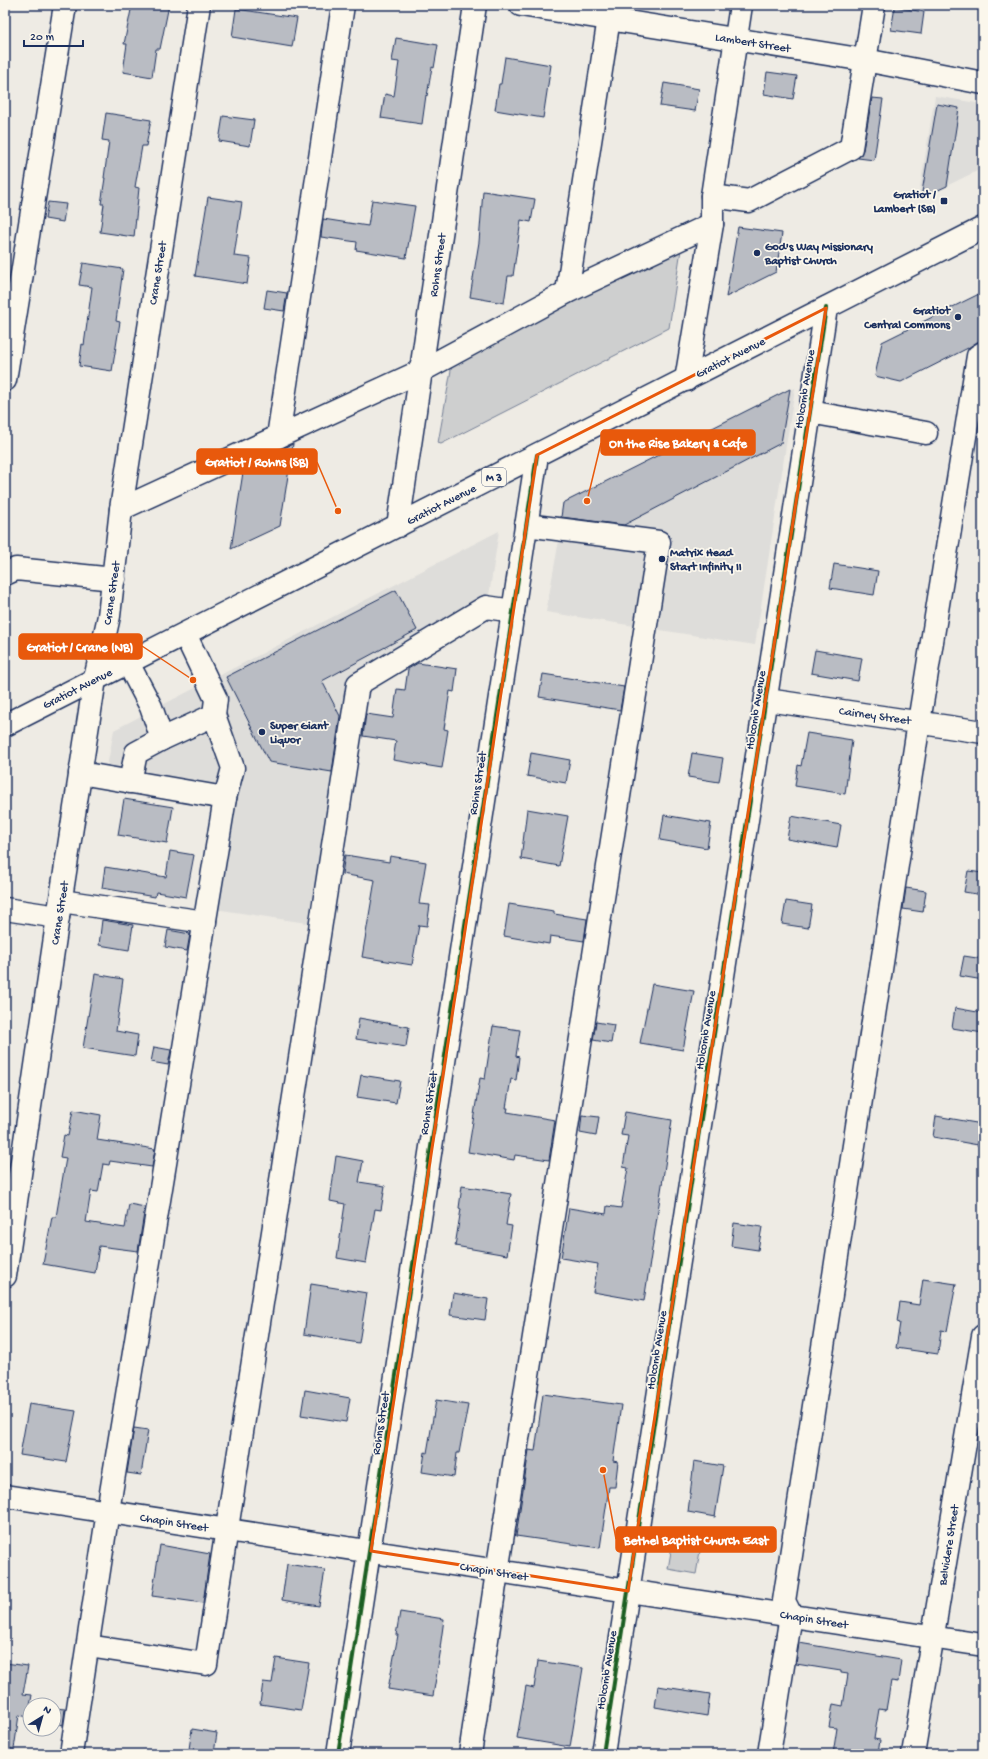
<svg xmlns="http://www.w3.org/2000/svg" width="988" height="1759" font-family="'Gochi Hand',sans-serif">
<style>
.built{fill:#deddda}
.green{fill:#cecfcf;stroke:#747f96}
.building{fill:#b9bcc3;stroke:#1b2f5e}
.lines{fill:none;stroke-linecap:round;stroke-linejoin:round}
.minor-casing{stroke:#1b2f5e;stroke-width:25}
.major-casing{stroke:#1b2f5e;stroke-width:25}
.minor{stroke:#fbf7ec;stroke-width:22}
.major{stroke:#fbf7ec;stroke-width:22}
.cycleway-casing{stroke:#fbf7ec;stroke-width:6}
.cycleway{stroke:#1b5e20;stroke-width:4}
.marked{fill:none;stroke:#e8590c;stroke-width:3;stroke-linejoin:round}
.poi-dot{fill:#1b2f5e;stroke:#fbf7ec;stroke-width:1.5}
.labels{text-anchor:middle;stroke-width:3.5;stroke-linejoin:round;paint-order:stroke}
.shield{fill:#fbf7ec;stroke:#5e6b89;stroke-width:1}
.shield-label{font-size:11px;font-weight:bold;fill:#1b2f5e}
.street-label{font-size:12px;fill:#1b2f5e;stroke:#fbf7ec}
.poi-label{font-size:12px;font-weight:bold;fill:#1b2f5e;stroke:#fbf7ec;text-anchor:start}
.leader{fill:none;stroke:#e8590c;stroke-width:1.5}
.callout-dot{fill:#e8590c;stroke:#fbf7ec;stroke-width:1.5}
.callout{fill:#e8590c;stroke:#e8590c;stroke-width:1.5}
.callout-label{font-size:13px;text-anchor:middle;font-weight:bold;fill:#fff}
</style>
<rect width="100%" height="100%" fill="#eeebe4"/>
<filter id="ink" filterUnits="userSpaceOnUse"><feTurbulence type="fractalNoise" baseFrequency=".025" numOctaves="2"/><feDisplacementMap in="SourceGraphic" scale="8" xChannelSelector="R" yChannelSelector="G"/><feConvolveMatrix kernelMatrix="1 2 1 2 8 2 1 2 1" color-interpolation-filters="sRGB"/></filter>
<g filter="url(#ink)">
<g class="built">
<path d="M935,96L983,104V168L918,200Z"/>
<path d="M795,388L755,645L546,612L565,507Z"/>
<path d="M499,531L488,602L354,680L320,925L215,909L231,807L107,767L114,730Z"/>
</g>
<g class="green">
<path d="M682,243L669,328L441,444L438,443L453,359Z"/>
<path d="M672,1546L700,1551L696,1574L668,1569Z"/>
</g>
<g class="building">
<path d="M132,5H169L160,49H156L152,77L123,72L127,44H124Z"/>
<path d="M895,7L924,12L921,34L891,30Z"/>
<path d="M236,9L297,18L292,47L232,37Z"/>
<path d="M396,38L438,45L434,68L432,67L427,96L426,95L422,124L381,118L385,94L394,96L399,62L392,61Z"/>
<path d="M505,57L551,65L543,118L495,110L499,84H501Z"/>
<path d="M767,72L797,76L793,99L764,94Z"/>
<path d="M664,83L699,89L695,111L660,106Z"/>
<path d="M872,98L883,99L874,160L858,158L863,150Z"/>
<path d="M937,104L959,108L947,186L921,198Z"/>
<path d="M106,113L151,120L146,146H142L135,187L139,188L134,237L100,232L104,204H101L105,178H104L109,141L102,140Z"/>
<path d="M223,116L254,120L250,146L219,141Z"/>
<path d="M483,191L535,199L531,222L521,220L513,276H508L504,303L470,297L479,242Z"/>
<path d="M208,197L242,202L234,256L251,258L247,284L195,276Z"/>
<path d="M372,200L415,206L406,258L356,250L357,242L321,237L323,219L368,226Z"/>
<path d="M48,202L66,204L63,222L45,219Z"/>
<path d="M738,227L782,233L776,272L726,297Z"/>
<path d="M83,263L123,269L116,321L120,322L112,371L79,366L82,344L84,345L92,287L79,285Z"/>
<path d="M267,290L287,293L284,311L264,308Z"/>
<path d="M983,292V341L977,342L968,348L901,382L875,376L882,342Z"/>
<path d="M790,389L781,443L624,525L561,517L563,503Z"/>
<path d="M293,444L280,526L231,549L244,466Z"/>
<path d="M834,564L878,571L874,595L830,588Z"/>
<path d="M396,590L417,630L322,681L340,716L332,772L269,762L226,677Z"/>
<path d="M815,650L862,658L858,681L811,673Z"/>
<path d="M418,663L457,669L454,692L450,691L444,729L448,730L442,768L393,760L396,741L363,736L366,714L393,718L397,689L405,690L408,669Z"/>
<path d="M543,674L624,687L620,710L539,697Z"/>
<path d="M807,733L852,740L845,794L795,786L798,765L801,766Z"/>
<path d="M531,753L570,760L566,783L527,776Z"/>
<path d="M692,753L723,758L719,782L688,777Z"/>
<path d="M124,799L173,807L167,843L118,835Z"/>
<path d="M527,809L568,816L559,866L521,859Z"/>
<path d="M664,815L711,823L707,848L660,840Z"/>
<path d="M791,816L841,825L837,848L787,839Z"/>
<path d="M170,851L194,855L186,897L156,892L155,897L102,888L105,867L166,877Z"/>
<path d="M345,855L389,862L390,856L426,862L419,904L430,905L427,926L419,925L412,965L362,957L375,880L342,874Z"/>
<path d="M968,871L983,873V895L964,892Z"/>
<path d="M906,888L926,891L923,912L903,909Z"/>
<path d="M786,901L812,905L808,928L782,924Z"/>
<path d="M509,904L554,911V914L587,919L584,941L550,936L549,944L504,936Z"/>
<path d="M102,920L133,925L129,950L99,945Z"/>
<path d="M168,930L190,934L187,951L165,947Z"/>
<path d="M964,956L983,959V980L960,976Z"/>
<path d="M95,974L123,979L116,1031L138,1035L135,1056L83,1048Z"/>
<path d="M652,984L694,991L683,1050L640,1043Z"/>
<path d="M955,1008L983,1013V1033L952,1028Z"/>
<path d="M359,1018L409,1027L406,1047L356,1039Z"/>
<path d="M596,1022L614,1025L611,1043L593,1040Z"/>
<path d="M493,1026L520,1030L516,1056L519,1057L516,1080L511,1079L506,1108H508L507,1112L555,1120L549,1160L515,1155L514,1160L468,1152L480,1078L485,1079Z"/>
<path d="M154,1047L171,1050L168,1065L151,1062Z"/>
<path d="M361,1075L400,1081L396,1103L357,1097Z"/>
<path d="M73,1110L101,1115L97,1140L155,1149L152,1167L110,1161L109,1165L103,1164L98,1192L91,1191L86,1222L125,1228L129,1204L145,1207L138,1251L99,1246L95,1273L43,1264L52,1217H56L66,1158L60,1157L64,1135L68,1136Z"/>
<path d="M625,1112L672,1120L644,1301L593,1292L598,1264L561,1258L569,1208L606,1214L607,1206L621,1208L628,1168L623,1167L628,1136L621,1135Z"/>
<path d="M582,1115L599,1117L596,1136L580,1133Z"/>
<path d="M936,1116L982,1124L978,1145L933,1137Z"/>
<path d="M336,1156L363,1161L359,1182L385,1186L381,1210L375,1209L366,1263L337,1258L345,1204L330,1201Z"/>
<path d="M462,1186L511,1194L506,1225L512,1226L507,1255L455,1246L461,1209L459,1208Z"/>
<path d="M734,1223L762,1227L758,1250L731,1246Z"/>
<path d="M923,1279L956,1284L947,1331L941,1330L938,1354L896,1348L900,1323L897,1322L900,1302L919,1305Z"/>
<path d="M311,1284L367,1293L359,1343L304,1334Z"/>
<path d="M453,1293L488,1299L485,1320L450,1315Z"/>
<path d="M305,1390L350,1398L346,1422L301,1415Z"/>
<path d="M543,1394L621,1405L613,1461L618,1462L615,1487H609L600,1548L516,1536L529,1450L535,1451Z"/>
<path d="M436,1400L468,1405L459,1453H457L454,1477L422,1472L425,1452L427,1453Z"/>
<path d="M29,1404L76,1411L66,1462L20,1455Z"/>
<path d="M134,1428L148,1430L141,1475L127,1473Z"/>
<path d="M694,1461L723,1466L715,1517L688,1512Z"/>
<path d="M160,1545L210,1554L203,1603L152,1596Z"/>
<path d="M287,1564L325,1570L319,1606L282,1600Z"/>
<path d="M400,1612L444,1619L440,1648H441L433,1696L388,1689L398,1635H396Z"/>
<path d="M799,1643L901,1660L898,1682L891,1681L886,1710L879,1709L874,1739L880,1740L878,1754H833L837,1728L829,1727L833,1704L843,1706L848,1674L841,1673V1671L796,1664Z"/>
<path d="M276,1658L309,1663L301,1710L260,1704L263,1682L272,1683Z"/>
<path d="M538,1661L583,1668L570,1747L517,1738L526,1686L534,1688Z"/>
<path d="M5,1663L28,1666L23,1694L32,1695L28,1717L19,1715L14,1749L5,1748Z"/>
<path d="M658,1686L710,1694L707,1716L655,1707Z"/>
<path d="M54,1708L65,1709L63,1725L54,1723Z"/>
<path d="M192,1729L217,1733L214,1753L189,1749Z"/>
</g>
<g class="lines">
<g class="minor-casing">
<g id="minor">
<path d="M521,5L865,60L983,83"/>
<path d="M712,196L749,201L851,148L874,5"/>
<path d="M567,292L611,5"/>
<path d="M5,380L65,5"/>
<path d="M686,380L712,224V196L741,5"/>
<path d="M810,412L926,433"/>
<path d="M278,437L343,5"/>
<path d="M121,509L421,371L567,292L712,224"/>
<path d="M398,526L475,5"/>
<path d="M5,574L16,569L114,579"/>
<path d="M128,663L151,707L162,739L214,715L216,699L185,634"/>
<path d="M767,700L983,732"/>
<path d="M214,715L233,768L225,798"/>
<path d="M130,782L136,753L162,739"/>
<path d="M61,901L205,922"/>
<path d="M5,909L58,917"/>
<path d="M5,1276L58,917L95,679L109,616L121,509L199,5"/>
<path d="M5,1496L983,1645"/>
<path d="M88,1646L206,1664L358,684L486,607L513,611"/>
<path d="M71,1754L108,1511L225,798L80,773"/>
<path d="M338,1754L537,455"/>
<path d="M470,1754L497,1572L659,542L526,525"/>
<path d="M603,1754L826,308"/>
<path d="M769,1754L791,1615L784,1601L919,722L978,356L983,353"/>
<path d="M913,1754L983,1336"/>
</g>
</g>
<g class="major-casing">
<path id="major" d="M5,725L983,228"/>
</g>
<use href="#minor" class="minor"/>
<use href="#major" class="major"/>
<g class="cycleway-casing">
<g id="cycleway">
<path d="M338,1754L537,455"/>
<path d="M603,1754L826,308"/>
</g>
</g>
<use href="#cycleway" class="cycleway"/>
</g>
</g>
<path class="marked" d="M826,308L628,1591L371,1551L537,455Z"/>
<g class="poi-dot">
<rect x="940" y="197" width="8" height="8" rx="2"/>
<circle cx="757" cy="253" r="4"/>
<circle cx="958" cy="317" r="4"/>
<circle cx="662" cy="559" r="4"/>
<circle cx="262" cy="732" r="4"/>
</g>
<g class="labels">
<rect class="shield" x="482" y="468" width="24" height="18" rx="3"/>
<g class="shield-label">
<text x="494" y="481">M 3</text>
</g>
<g class="street-label">
<text transform="translate(753 42) rotate(9)" y="4">Lambert Street</text>
<text transform="translate(437 265) rotate(-82)" y="4">Rohns Street</text>
<text transform="translate(157 273) rotate(-81)" y="4">Crane Street</text>
<text transform="translate(730 357) rotate(-27)" y="4">Gratiot Avenue</text>
<text transform="translate(804 389) rotate(-81)" y="4">Holcomb Avenue</text>
<text transform="translate(441 504) rotate(-27)" y="4">Gratiot Avenue</text>
<text transform="translate(111 593) rotate(-82)" y="4">Crane Street</text>
<text transform="translate(77 688) rotate(-27)" y="4">Gratiot Avenue</text>
<text transform="translate(755 710) rotate(-81)" y="4">Holcomb Avenue</text>
<text transform="translate(875 715) rotate(8)" y="4">Cairney Street</text>
<text transform="translate(477 783) rotate(-81)" y="4">Rohns Street</text>
<text transform="translate(59 913) rotate(-81)" y="4">Crane Street</text>
<text transform="translate(705 1030) rotate(-81)" y="4">Holcomb Avenue</text>
<text transform="translate(428 1103) rotate(-81)" y="4">Rohns Street</text>
<text transform="translate(656 1350) rotate(-81)" y="4">Holcomb Avenue</text>
<text transform="translate(380 1423) rotate(-81)" y="4">Rohns Street</text>
<text transform="translate(174 1522) rotate(9)" y="4">Chapin Street</text>
<text transform="translate(948 1545) rotate(-81)" y="4">Belvidere Street</text>
<text transform="translate(494 1571) rotate(9)" y="4">Chapin Street</text>
<text transform="translate(814 1619) rotate(9)" y="4">Chapin Street</text>
<text transform="translate(606 1670) rotate(-81)" y="4">Holcomb Avenue</text>
</g>
<g class="poi-label">
<text x="936" y="198" text-anchor="end">Gratiot /<tspan x="936" dy="14">Lambert (SB)</tspan></text>
<text x="765" y="250">God's Way Missionary<tspan x="765" dy="14">Baptist Church</tspan></text>
<text x="950" y="314" text-anchor="end">Gratiot<tspan x="950" dy="14">Central Commons</tspan></text>
<text x="670" y="556">Matrix Head<tspan x="670" dy="14">Start Infinity II</tspan></text>
<text x="270" y="729">Super Giant<tspan x="270" dy="14">Liquor</tspan></text>
</g>
</g>
<path class="leader" d="M587 501L601 443M338 511L317 462M193 680L142 646M603 1470L616 1539"/>
<g class="callout-dot">
<circle cx="587" cy="501" r="4"/>
<circle cx="338" cy="511" r="4"/>
<circle cx="193" cy="680" r="4"/>
<circle cx="603" cy="1470" r="4"/>
</g>
<g class="callout">
<rect x="601" y="430" width="154" height="25" rx="4"/>
<rect x="197" y="449" width="120" height="25" rx="4"/>
<rect x="19" y="634" width="123" height="25" rx="4"/>
<rect x="616" y="1527" width="160" height="25" rx="4"/>
</g>
<g class="callout-label">
<text x="678" y="447">On the Rise Bakery &amp; Cafe</text>
<text x="257" y="466">Gratiot / Rohns (SB)</text>
<text x="80" y="651">Gratiot / Crane (NB)</text>
<text x="696" y="1544">Bethel Baptist Church East</text>
</g>
<rect width="988" height="1759" fill="none" stroke="#fbf7ec" stroke-width="20"/>
<rect x="10" y="10" width="968" height="1739" fill="none" stroke="#1b2f5e" stroke-width="1.5" filter="url(#ink)"/>
<g transform="translate(42 1717) rotate(37)"><circle r="19" fill="#fbf7ec" stroke="#a1a7b3"/>
<path d="M0-3L7 15L0 10L-7 15Z" fill="#1b2f5e"/>
<text y="-6" font-size="11" font-weight="bold" text-anchor="middle" fill="#1b2f5e">N</text>
</g>
<path d="M24 40v6h59v-6" fill="none" stroke="#1b2f5e" stroke-width="2"/>
<text x="30" y="40" font-size="12" fill="#1b2f5e" stroke="#fbf7ec" stroke-width="3" paint-order="stroke">20 m</text>
</svg>
